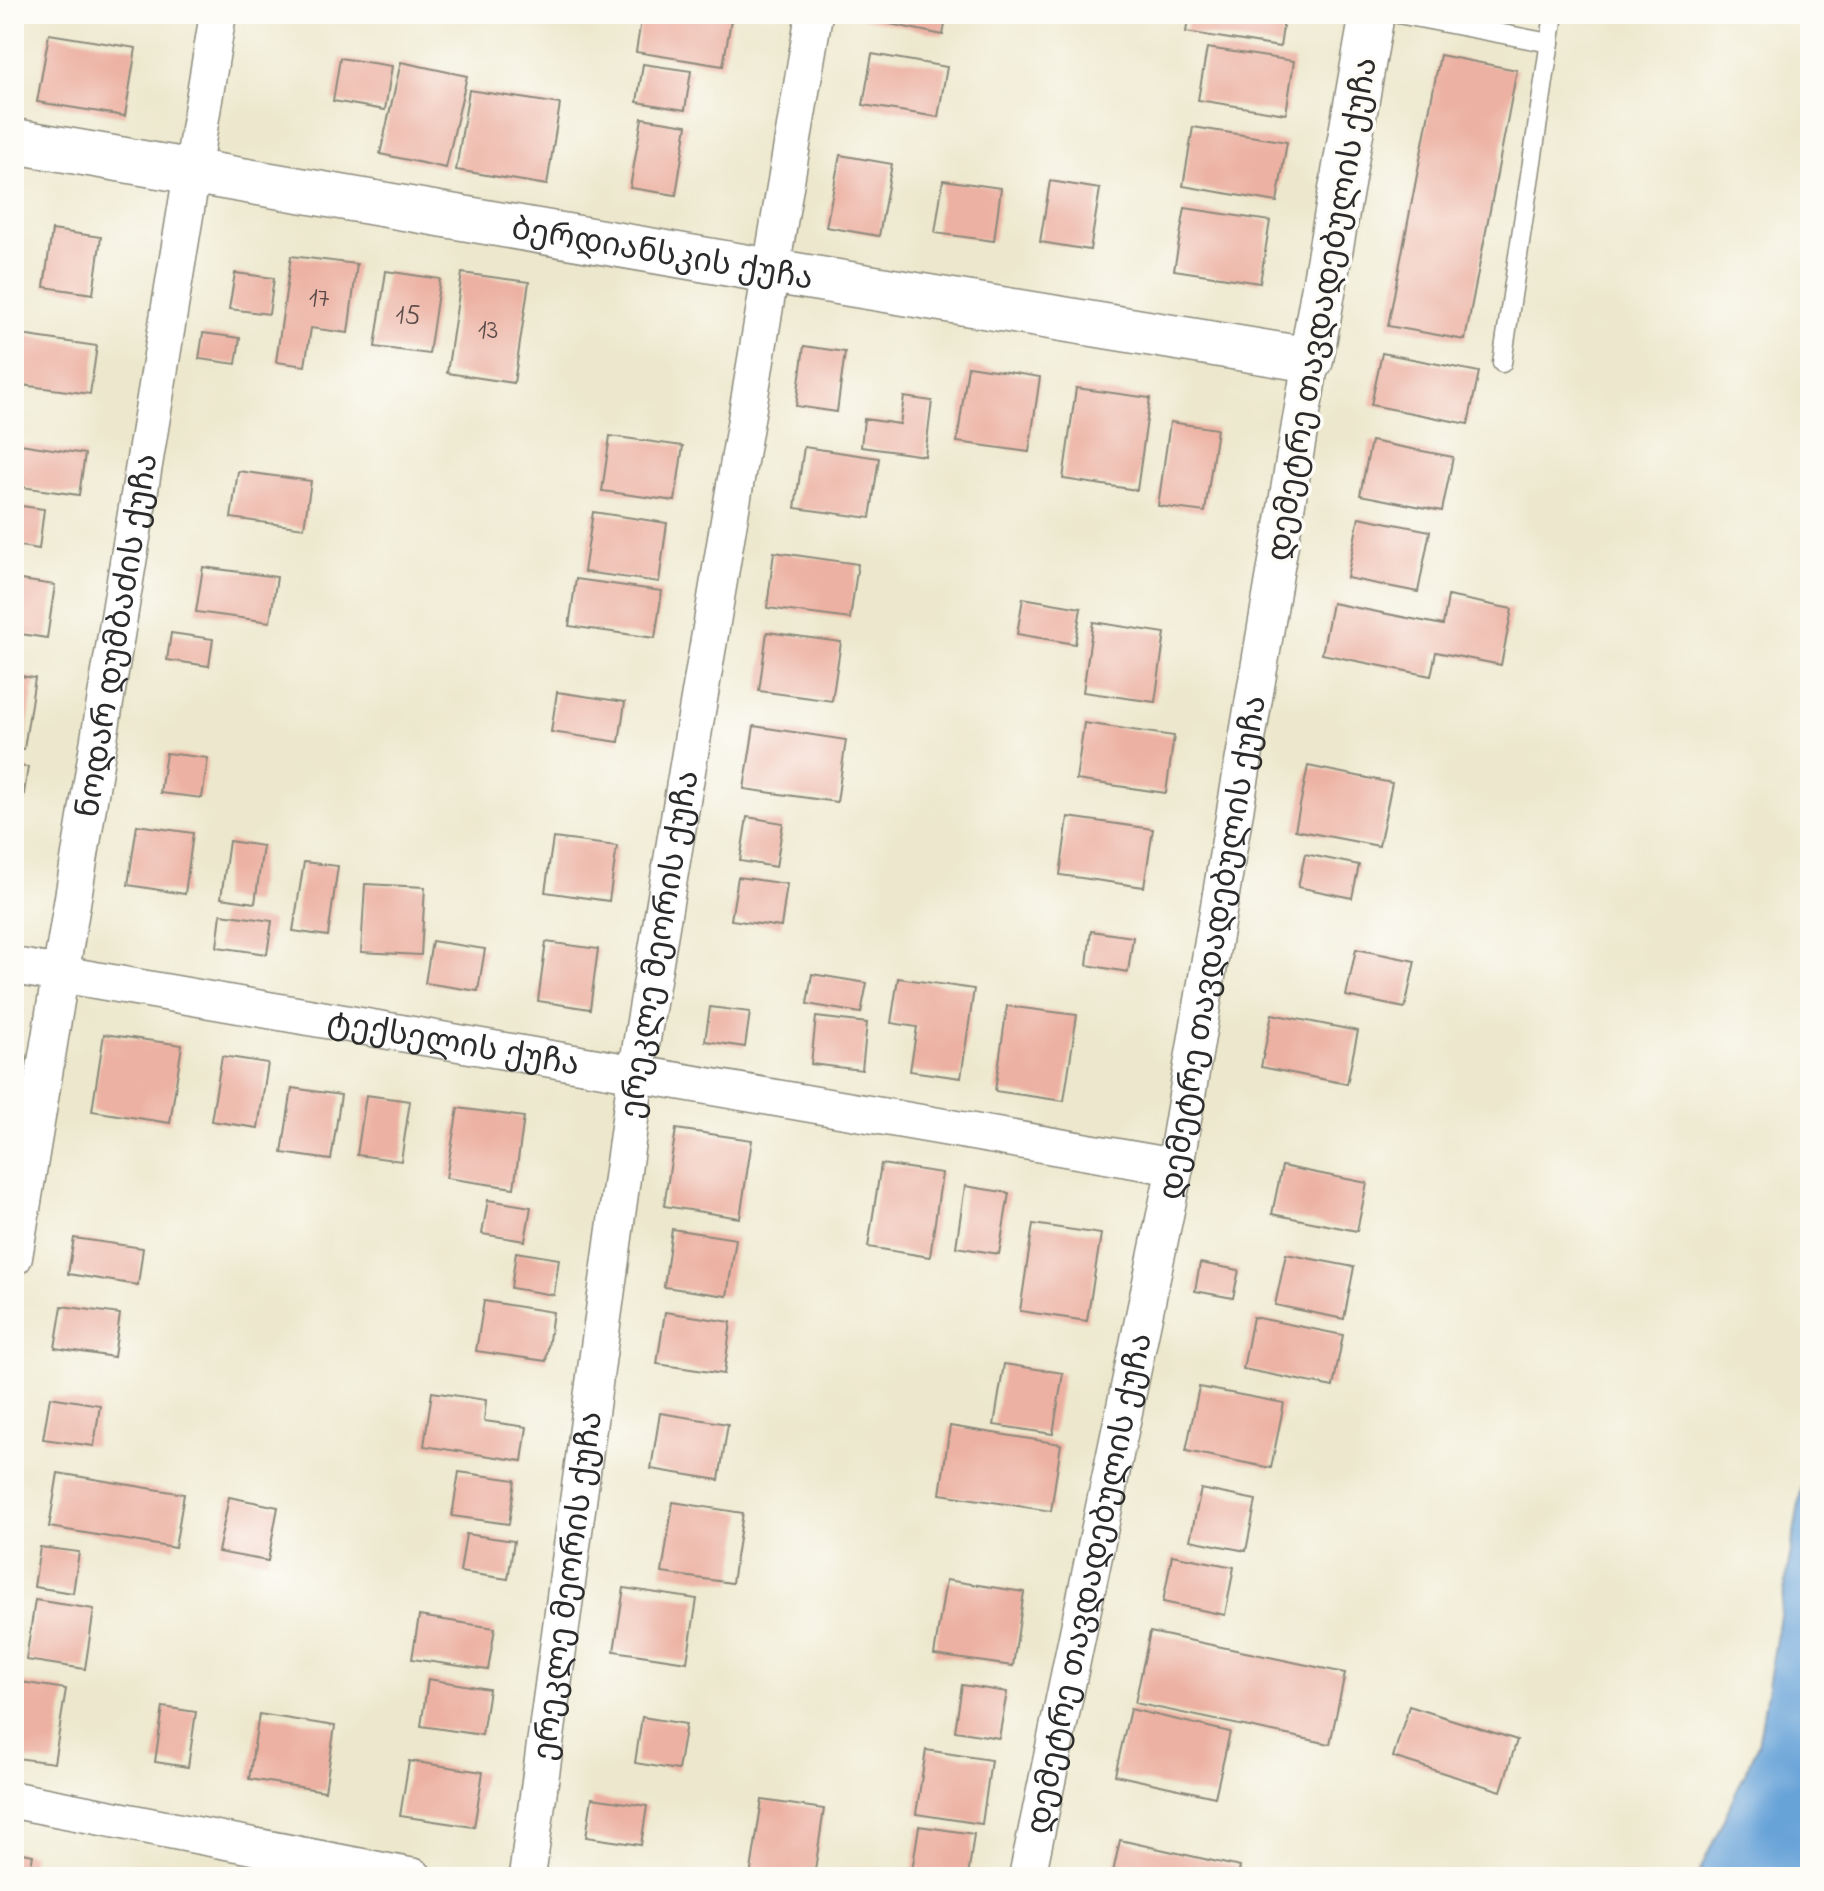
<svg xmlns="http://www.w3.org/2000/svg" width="1824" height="1891" font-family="'Indie Flower','Noto Sans Georgian',sans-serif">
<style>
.water{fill:#67a3d8;stroke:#496782;stroke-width:2}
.building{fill:#ecb1a2}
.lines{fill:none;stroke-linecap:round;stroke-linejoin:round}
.service-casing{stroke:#8c8a7c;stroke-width:21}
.minor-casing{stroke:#8c8a7c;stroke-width:39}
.tertiary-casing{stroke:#8c8a7c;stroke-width:47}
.service{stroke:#fff;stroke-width:18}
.minor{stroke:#fff;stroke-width:36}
.tertiary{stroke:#fff;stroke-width:44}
.labels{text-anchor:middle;stroke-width:7;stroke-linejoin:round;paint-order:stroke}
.number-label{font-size:28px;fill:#5b4c49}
.street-label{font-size:32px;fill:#2b2b2b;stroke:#fdfcf7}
</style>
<rect width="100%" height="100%" fill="#fdfcf7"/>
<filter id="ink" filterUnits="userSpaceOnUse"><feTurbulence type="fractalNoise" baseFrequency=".0125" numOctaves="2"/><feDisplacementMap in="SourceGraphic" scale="16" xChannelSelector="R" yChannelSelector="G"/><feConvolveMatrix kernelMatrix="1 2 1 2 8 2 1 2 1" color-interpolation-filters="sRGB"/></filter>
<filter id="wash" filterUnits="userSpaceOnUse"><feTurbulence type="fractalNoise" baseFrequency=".006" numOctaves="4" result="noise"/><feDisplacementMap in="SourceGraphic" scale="32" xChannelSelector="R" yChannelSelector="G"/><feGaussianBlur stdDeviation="1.8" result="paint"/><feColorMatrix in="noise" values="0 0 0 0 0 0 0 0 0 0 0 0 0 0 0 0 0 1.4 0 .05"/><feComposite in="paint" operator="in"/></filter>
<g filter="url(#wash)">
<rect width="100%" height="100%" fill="#ede8cd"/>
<path class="water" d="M1810,1439V1877H1697L1758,1745Z"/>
<g id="blocks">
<g class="building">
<path d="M642,14H732L723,66L636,52Z"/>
<path d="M861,14H947L943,35L861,18Z"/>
<path d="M1189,14H1285L1280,47L1186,32Z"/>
<path d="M49,34L136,48L125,116L37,102Z"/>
<path d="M1207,48L1294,61L1286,114L1198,100Z"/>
<path d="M872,54L947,67L938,117L863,105Z"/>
<path d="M1440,55L1517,70L1465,340L1388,326Z"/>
<path d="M340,58L392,66L385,110L333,101Z"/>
<path d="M401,62L467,76L446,168L380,154Z"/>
<path d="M643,64L691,71L685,110L637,102Z"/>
<path d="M469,90L560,104L547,185L456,170Z"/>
<path d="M642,118L687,125L676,195L630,188Z"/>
<path d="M1193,127L1287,142L1277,202L1183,186Z"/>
<path d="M840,155L892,164L879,236L826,227Z"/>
<path d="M943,180L1001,188L994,241L935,233Z"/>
<path d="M1050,181L1100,189L1090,250L1040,242Z"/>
<path d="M1185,208L1270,221L1260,283L1174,270Z"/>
<path d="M52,230L101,237L93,294L44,287Z"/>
<path d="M291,256L357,264L348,333L311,328L305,366L276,362Z"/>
<path d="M386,271L440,279L429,354L375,347Z"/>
<path d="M235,273L274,278L269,314L229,309Z"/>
<path d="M462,273L529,282L514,383L447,373Z"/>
<path d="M203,333L240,338L236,364L199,359Z"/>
<path d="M14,334L97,346L90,394L14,384Z"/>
<path d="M804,346L845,352L837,412L796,406Z"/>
<path d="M1382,353L1479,372L1468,424L1371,405Z"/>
<path d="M968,366L1040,377L1029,452L957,442Z"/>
<path d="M1076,388L1150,398L1137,490L1063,479Z"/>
<path d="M904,397L932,401L925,456L861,447L864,419L900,424Z"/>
<path d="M1170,422L1217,429L1205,512L1158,506Z"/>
<path d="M610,436L683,446L675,501L602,491Z"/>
<path d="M1371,441L1453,457L1442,511L1360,495Z"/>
<path d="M14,443L85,454L79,495L14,486Z"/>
<path d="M804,447L879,458L870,518L795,508Z"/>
<path d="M238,471L311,481L304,528L231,518Z"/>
<path d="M14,505L44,509L39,549L14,545Z"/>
<path d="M593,512L667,523L659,582L584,572Z"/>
<path d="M1359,517L1430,531L1418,592L1347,578Z"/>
<path d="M774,552L858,564L850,619L767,608Z"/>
<path d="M203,567L277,577L270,622L196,612Z"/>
<path d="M14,579L55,585L47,638L14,633Z"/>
<path d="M576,579L662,591L655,638L569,626Z"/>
<path d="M1448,596L1512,609L1501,665L1436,652L1431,676L1322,654L1332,603L1443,625Z"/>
<path d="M1023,598L1081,608L1075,644L1017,634Z"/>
<path d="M1093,622L1165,633L1155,702L1083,692Z"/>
<path d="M767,632L841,642L832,701L759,691Z"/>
<path d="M171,633L213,639L209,666L167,660Z"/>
<path d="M14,675L35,678L24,749L14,747Z"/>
<path d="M557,692L625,702L619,742L551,732Z"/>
<path d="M1084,723L1174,736L1166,793L1076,780Z"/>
<path d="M754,726L846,740L837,802L744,789Z"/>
<path d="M166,753L208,758L202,798L160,793Z"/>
<path d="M14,766L28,767L19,827H14Z"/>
<path d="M1308,766L1392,783L1379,846L1295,830Z"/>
<path d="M747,817L783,823L776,867L740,861Z"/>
<path d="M1068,817L1153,829L1144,887L1060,875Z"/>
<path d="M137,825L193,833L185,894L128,885Z"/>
<path d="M553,838L617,846L609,901L545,892Z"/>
<path d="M14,840H20L16,869H14Z"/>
<path d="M229,841L263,846L255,903L221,898Z"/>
<path d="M1305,854L1359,865L1352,898L1298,887Z"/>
<path d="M304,862L338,866L328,936L293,931Z"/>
<path d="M738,877L787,884L781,927L731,920Z"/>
<path d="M365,884L425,887L421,955L361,952Z"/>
<path d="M221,914L272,921L267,954L217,947Z"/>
<path d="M1091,931L1133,937L1128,972L1087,965Z"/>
<path d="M432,941L485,949L478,991L425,983Z"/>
<path d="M546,942L598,949L590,1009L538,1001Z"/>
<path d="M1356,949L1415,961L1405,1008L1346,996Z"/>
<path d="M812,974L867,983L861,1013L807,1004Z"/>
<path d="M898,978L974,989L961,1078L910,1071L917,1027L891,1023Z"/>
<path d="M1007,1006L1077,1015L1064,1101L995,1091Z"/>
<path d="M710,1007L750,1012L745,1047L705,1041Z"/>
<path d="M1272,1014L1358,1031L1347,1084L1261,1067Z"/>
<path d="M816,1017L867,1023L862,1070L811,1064Z"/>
<path d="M104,1034L182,1045L170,1123L92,1111Z"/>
<path d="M222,1056L268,1063L258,1128L211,1121Z"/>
<path d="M292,1088L341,1095L331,1160L282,1153Z"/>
<path d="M366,1095L410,1101L401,1161L357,1155Z"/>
<path d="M458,1108L524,1117L514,1188L446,1178Z"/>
<path d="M676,1129L752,1140L740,1218L664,1206Z"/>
<path d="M881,1164L942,1173L930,1257L868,1247Z"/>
<path d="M1282,1166L1367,1183L1357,1231L1272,1214Z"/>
<path d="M965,1186L1009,1193L999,1254L956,1247Z"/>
<path d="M488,1200L531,1207L525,1241L482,1234Z"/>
<path d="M1033,1224L1101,1234L1087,1321L1020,1311Z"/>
<path d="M672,1229L736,1239L727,1296L664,1287Z"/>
<path d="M74,1238L143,1248L138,1285L68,1274Z"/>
<path d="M516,1252L559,1259L554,1295L511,1288Z"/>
<path d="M1286,1254L1354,1267L1344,1319L1275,1305Z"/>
<path d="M1200,1263L1239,1270L1233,1298L1195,1291Z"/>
<path d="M484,1301L553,1312L546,1361L476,1351Z"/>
<path d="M62,1306L120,1314L114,1357L55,1348Z"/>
<path d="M665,1312L731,1322L724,1374L657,1364Z"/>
<path d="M1253,1317L1343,1335L1333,1387L1243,1369Z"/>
<path d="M1004,1364L1063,1373L1053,1434L994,1425Z"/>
<path d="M1199,1387L1284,1403L1271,1468L1186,1451Z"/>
<path d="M432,1392L486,1400L484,1421L527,1427L522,1461L424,1446Z"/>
<path d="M50,1397L100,1405L94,1446L43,1439Z"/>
<path d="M660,1413L728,1424L719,1480L651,1469Z"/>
<path d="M950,1426L1061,1444L1051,1511L940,1494Z"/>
<path d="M459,1472L515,1480L509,1524L452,1516Z"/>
<path d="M58,1473L184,1494L175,1548L49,1527Z"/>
<path d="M1201,1489L1256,1500L1246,1551L1190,1540Z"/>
<path d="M229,1497L278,1507L268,1561L218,1552Z"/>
<path d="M673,1502L743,1513L732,1583L662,1573Z"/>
<path d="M466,1534L514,1541L508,1579L460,1572Z"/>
<path d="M40,1547L79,1552L73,1593L34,1587Z"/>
<path d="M1172,1555L1234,1567L1225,1615L1163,1602Z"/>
<path d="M946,1580L1024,1592L1013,1666L934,1655Z"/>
<path d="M624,1588L697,1599L687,1662L614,1651Z"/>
<path d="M35,1600L94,1609L85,1669L26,1660Z"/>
<path d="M419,1616L495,1628L488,1670L412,1659Z"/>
<path d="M1150,1632L1345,1673L1330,1744L1135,1703Z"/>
<path d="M428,1679L489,1689L482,1735L421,1726Z"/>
<path d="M14,1681L66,1689L54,1763L16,1758L21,1729L14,1728Z"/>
<path d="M962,1685L1007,1692L999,1738L955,1731Z"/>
<path d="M1409,1706L1517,1740L1501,1791L1393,1757Z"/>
<path d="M163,1707L196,1712L188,1767L155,1762Z"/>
<path d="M1130,1709L1230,1732L1215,1797L1115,1775Z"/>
<path d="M259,1714L335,1726L325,1791L249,1779Z"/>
<path d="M642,1717L686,1724L678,1770L635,1763Z"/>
<path d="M926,1750L991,1760L982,1824L916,1814Z"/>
<path d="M409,1761L483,1772L474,1827L400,1816Z"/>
<path d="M592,1798L647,1806L641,1845L586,1837Z"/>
<path d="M762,1800L824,1809L814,1877H750Z"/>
<path d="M919,1826L974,1834L968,1877H911Z"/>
<path d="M1120,1840L1240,1867L1238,1877H1112Z"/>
<path d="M14,1851L33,1855L29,1877H14Z"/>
</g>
</g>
</g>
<g filter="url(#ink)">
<use href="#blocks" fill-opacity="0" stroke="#8c8a7c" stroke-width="2"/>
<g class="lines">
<g class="service-casing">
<g id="service">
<path d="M1398,14L1550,43"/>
<path d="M1502,363L1554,14"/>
</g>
</g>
<g class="minor-casing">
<g id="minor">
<path id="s1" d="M14,966L1175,1167"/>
<path id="s2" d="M14,1257L218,14"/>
<path d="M14,1800L414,1877"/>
<path id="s3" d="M527,1877L636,1075L814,14"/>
<path id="s4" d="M1027,1877L1175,1167L1311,360"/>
</g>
</g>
<g class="tertiary-casing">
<g id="tertiary">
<path id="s5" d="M14,141L771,271L1311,360L1372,14"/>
</g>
</g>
<use href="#service" class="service"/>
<use href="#minor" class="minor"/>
<use href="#tertiary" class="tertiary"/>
</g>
</g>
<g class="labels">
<g class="number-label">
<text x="319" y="306">17</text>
<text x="408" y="323">15</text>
<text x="488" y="338">13</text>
</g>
<g class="street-label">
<text dy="11" stroke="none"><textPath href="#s5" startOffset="658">ბერდიანსკის ქუჩა</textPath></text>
<text transform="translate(1321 309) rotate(-80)" y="11">დემეტრე თავდადებულის ქუჩა</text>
<text dy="11" stroke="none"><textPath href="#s2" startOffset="630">ნოდარ დუმბაძის ქუჩა</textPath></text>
<text dy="11" stroke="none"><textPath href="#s3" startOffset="942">ერეკლე მეორის ქუჩა</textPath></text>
<text dy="11" stroke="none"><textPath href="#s4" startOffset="948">დემეტრე თავდადებულის ქუჩა</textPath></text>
<text dy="11" stroke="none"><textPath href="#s1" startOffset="446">ტექსელის ქუჩა</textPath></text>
<text dy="11" stroke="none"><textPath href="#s4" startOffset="300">დემეტრე თავდადებულის ქუჩა</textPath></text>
<text dy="11" stroke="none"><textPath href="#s3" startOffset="294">ერეკლე მეორის ქუჩა</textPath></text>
</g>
</g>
<rect width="1824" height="1891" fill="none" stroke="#fdfcf7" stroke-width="48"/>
</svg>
